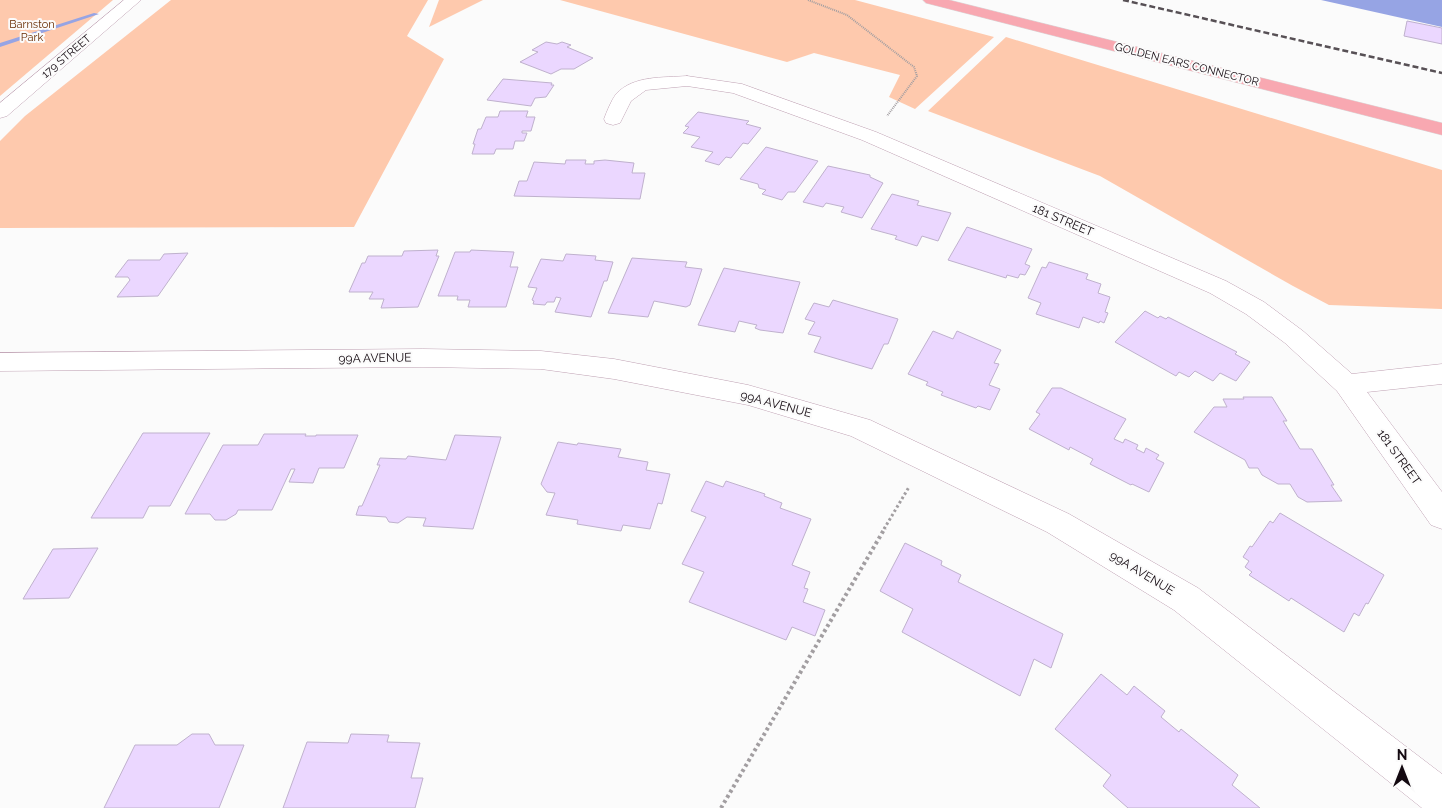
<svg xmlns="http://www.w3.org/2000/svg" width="1442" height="808" font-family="Raleway,sans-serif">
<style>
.green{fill:#fec9ad}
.water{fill:#96a4e4}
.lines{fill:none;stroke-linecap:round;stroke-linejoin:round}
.stream{fill:#96a4e4;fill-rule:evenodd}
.building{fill:#ebd7ff;stroke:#bfb1cd}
.minor-casing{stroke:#bfa1b3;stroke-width:1}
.major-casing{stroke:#d9d8d9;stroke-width:1}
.path-far2{stroke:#a29ea1;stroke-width:2;stroke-dasharray:1 1;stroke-linecap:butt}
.path-far1{stroke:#a29ea1;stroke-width:3;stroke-dasharray:2.5 2.5;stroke-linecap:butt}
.path{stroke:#a29ea1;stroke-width:4;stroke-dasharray:3 3;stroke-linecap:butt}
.minor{fill:#fff;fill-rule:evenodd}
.major{fill:#f8a8b1;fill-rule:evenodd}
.rail{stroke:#575055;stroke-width:2.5;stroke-dasharray:6 3;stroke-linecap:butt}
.labels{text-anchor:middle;stroke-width:4;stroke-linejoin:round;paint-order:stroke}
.far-park-label{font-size:11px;fill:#672b00;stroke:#fbfbfb}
.far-street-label{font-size:11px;fill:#130910;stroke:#fbfbfb}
.street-label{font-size:12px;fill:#130910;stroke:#fbfbfb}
</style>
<rect width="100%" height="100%" fill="#fbfbfb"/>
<g class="green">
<path d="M0,0H113L0,96Z"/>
<path d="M171,0H428L407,36L444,59L354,227L0,228V141L25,116Z"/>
<path d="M439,0H483L429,27Z"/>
<path d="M560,0H855L994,37L915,109L889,97L900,75L814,53L787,62Z"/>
<path d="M1006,37L1442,170V309L1329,305L1293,286L1100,176L928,111Z"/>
</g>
<path class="water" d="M1321,0H1442V27Z"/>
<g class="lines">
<path class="stream" d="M94,13L99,14L0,47V43Z"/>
</g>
<g class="building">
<path d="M1407,21L1442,28V44L1404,36Z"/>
<path d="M546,42L557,44L562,42L571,45L567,47L593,58L574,69H561L551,74L520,62L538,52L532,50Z"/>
<path d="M503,79L552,83L551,85H554L546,97L535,98L531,106L487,100Z"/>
<path d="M500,111H528L526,117H535L531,131H522V133H527L524,141H515L513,149H496L494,154H472L475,144H473L478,129H481L486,117H498Z"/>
<path d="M698,112L749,121L746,124L761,128L748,144L743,143L731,158L726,157L719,165L705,161L713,152L691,147L700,137L683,133L689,127L685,126Z"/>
<path d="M766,147L818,161L795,192H788L782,200L762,194L766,190L759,188L758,184L740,179Z"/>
<path d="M566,160H586L585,164H594V161L605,160L634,163L632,173H645L640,199L514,196L519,181H527L534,162L565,164Z"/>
<path d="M828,166L870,175V177L883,183L862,218L841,212L844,207L826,203L823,207L803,202Z"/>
<path d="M892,194L919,201L917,205L951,213L938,241L922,236L917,246L895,239L897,236L871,229Z"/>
<path d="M967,227L1032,249L1025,264L1030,266L1025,275L1020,274L1018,278L1007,275L1006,278L948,260Z"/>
<path d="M438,250L436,256H439L418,307L381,308L384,299H369L373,292H349L362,263H365L368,256H402L404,251Z"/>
<path d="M471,250L514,252L510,267H518L506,307H468L470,300H457L458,296H438L455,252H470Z"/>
<path d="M188,253L158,296L117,297L130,280L128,277H115L128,260H160L164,254Z"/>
<path d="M566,254L596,256L595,260L613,262L607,281H604L591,317L555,312L561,298L556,297L554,302H547L545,305L533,304L534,301L532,300L537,288L528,287L541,259L563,261Z"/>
<path d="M632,258L687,262L685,267L702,269L690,305L686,307L654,301L648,317L608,313Z"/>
<path d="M1049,262L1088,274L1086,279L1101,284L1098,293L1110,297L1105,312L1108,313L1104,323L1100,321L1099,323L1083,317L1079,328L1036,314L1041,303L1028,298L1042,267L1046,268Z"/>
<path d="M724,268L800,282L783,333L760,330L755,328L757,325L739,321L735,332L698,325Z"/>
<path d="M833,300L898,319L888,344H884L872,369L814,352L821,337L808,334L815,322L805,319L814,303L829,307Z"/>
<path d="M1145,311L1158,318L1160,316L1166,319L1168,317L1237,352L1235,354L1250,362L1236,381L1220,373L1213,381L1195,371L1189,377L1179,372L1176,376L1115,342Z"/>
<path d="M933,331L953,339L957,331L1001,350L994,363L999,364L989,385L1000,389L990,410L978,406L976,408L941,395L943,392L926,385L928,382L908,374Z"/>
<path d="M1052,388H1061L1126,419L1114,439L1123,443L1125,439L1138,445L1136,449L1144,453L1146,448L1159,455L1156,459L1164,463L1149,492L1132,484L1131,485L1090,464L1093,459L1070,447L1069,450L1029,429L1040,414L1036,412Z"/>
<path d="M1243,397H1272L1287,421H1283L1300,449H1312L1334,485H1331L1342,501L1307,502L1298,497L1290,484H1278L1262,475L1258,468H1249L1245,460L1194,432L1214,407H1227L1223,399H1244Z"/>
<path d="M143,433H210L170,506H149L143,518H91Z"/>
<path d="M264,434H306L305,436H316V435H358L344,468H319L313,483L289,482L295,469H291L272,510H238L236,514L226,520H215L210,514H185L223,445H258Z"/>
<path d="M455,435L501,437L473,529L423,526L426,518L407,517L398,523L389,522L386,517L356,515L359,506H362L380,465H377L380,458L406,459L408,456L446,460Z"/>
<path d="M558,442L577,445L578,443L621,449L618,457L648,462L646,470L670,474L662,504L658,503L650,529L623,525L621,531L577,524L578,520L546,515L555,493L547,492L541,484Z"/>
<path d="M706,481L723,487L726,481L765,494L764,496L782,503L780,508L811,519L792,565L810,572L804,588L808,589L803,602L825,610L815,636L792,627L786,640L689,602L704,572L682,564L706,517L691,511Z"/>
<path d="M1280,513L1384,575L1368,604L1366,603L1359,616L1354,613L1344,632L1291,598L1289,601L1249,575L1252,572L1245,567L1249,561L1243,557L1250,546L1252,547L1270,521L1273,523Z"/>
<path d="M905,543L942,561L941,565L961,575L958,582L1063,634L1051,668L1034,659L1020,696L902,632L913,609L880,591Z"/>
<path d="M98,548L69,598L23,599L53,549Z"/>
<path d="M1101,674L1127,695L1134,686L1165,711L1161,717L1179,732L1181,729L1238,775L1232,785L1260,808H1128L1103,786L1111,775L1055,729Z"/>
<path d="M192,734H209L215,745H244L219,808H104L135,745H177Z"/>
<path d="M351,734L389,735L387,742L420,743L411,778H423L415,808H283L307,742L348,743Z"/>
</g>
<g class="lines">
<g class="minor-casing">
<g id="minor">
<path d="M124,0H141L7,116L0,118V103Z"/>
<path d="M687,76L742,84L876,132L1226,281L1264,302L1303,331L1352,374L1442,364V384L1367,392L1442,492V529L1431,525L1337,391L1285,343L1246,314L1210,293L862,140L733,93L687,86L646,90L631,101L620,123L613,125L606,123L604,119C607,111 611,101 616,94C634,75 663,78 687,76Z"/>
<path d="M423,349L541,351L614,359L748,385L870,420L1069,514L1198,588L1442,774V808H1422L1174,610L1047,532L851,436L748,405L614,379L541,369L423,367L0,371V353Z"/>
</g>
</g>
<g class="major-casing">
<path id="major" d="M923,0H949L1442,123V135L926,3Z"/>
</g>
<path class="path-far2" d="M808,0L847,15L914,67L917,76L887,116"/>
<path class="path-far1" d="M884,529L909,487"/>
<path class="path" d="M721,808L885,528"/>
<use href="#minor" class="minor"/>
<use href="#major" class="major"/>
<path class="rail" d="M1123,0L1442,73"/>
</g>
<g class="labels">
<g class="far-park-label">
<text x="32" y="28">Barnston<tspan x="32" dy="13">Park</tspan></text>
</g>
<g class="far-street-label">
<text transform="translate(66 56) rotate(-40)" y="4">179 STREET</text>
<text transform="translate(1187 64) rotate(14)" y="4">GOLDEN EARS CONNECTOR</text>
</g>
<g class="street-label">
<text transform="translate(1063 220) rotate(23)" y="4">181 STREET</text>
<text transform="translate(375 358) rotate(-1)" y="4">99A AVENUE</text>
<text transform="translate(776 404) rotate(15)" y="4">99A AVENUE</text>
<text transform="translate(1399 457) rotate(54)" y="4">181 STREET</text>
<text transform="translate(1142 573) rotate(31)" y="4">99A AVENUE</text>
</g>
</g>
<g transform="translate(1402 768)" stroke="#fbfbfb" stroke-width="4" paint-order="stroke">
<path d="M0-4L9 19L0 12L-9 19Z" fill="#130910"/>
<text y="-8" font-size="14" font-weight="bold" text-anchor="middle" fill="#130910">N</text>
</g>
</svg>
